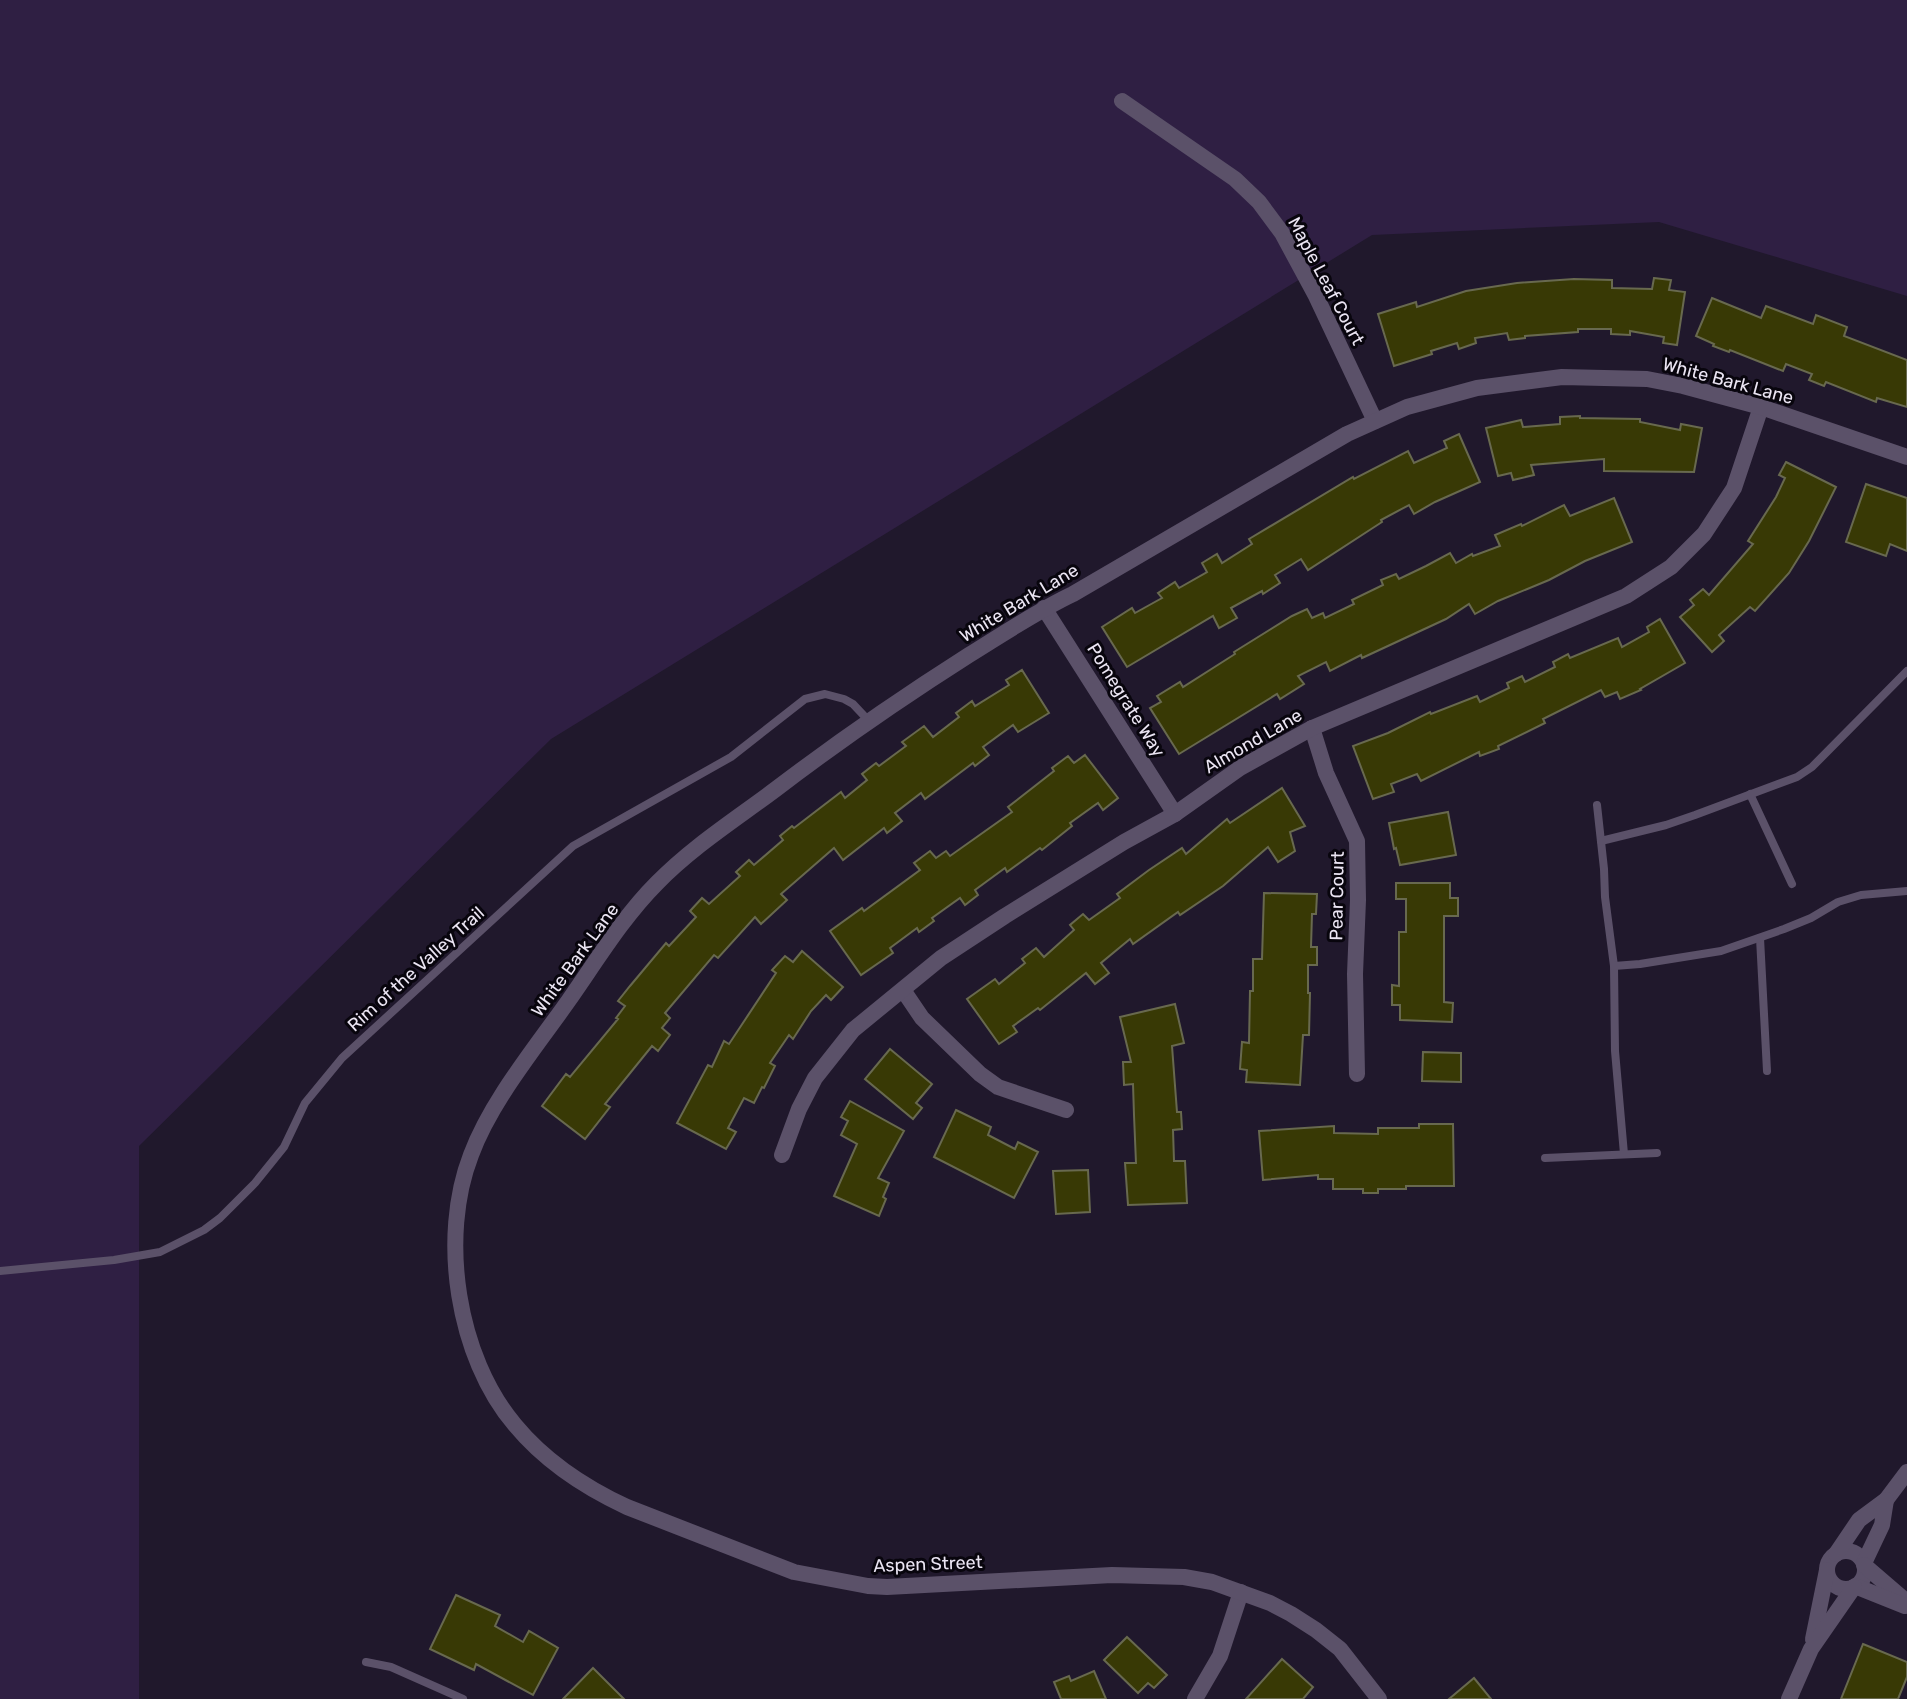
<svg xmlns="http://www.w3.org/2000/svg" width="1907" height="1699" font-family="Rubik,sans-serif">
<style>
.green{fill:#2f1f43}
.building{fill:#383905;stroke:#68694f;stroke-width:2}
.lines{fill:none;stroke-linecap:round;stroke-linejoin:round}
.service{stroke:#5b5169;stroke-width:8}
.minor{stroke:#5b5169;stroke-width:16}
.labels{text-anchor:middle;stroke-width:6;stroke-linejoin:round;paint-order:stroke}
.street-label{font-size:18px;fill:#ebe5f3;stroke:#08050d}
</style>
<rect width="100%" height="100%" fill="#20182c"/>
<path class="green" d="M0,0H1907V296L1659,222L1372,235L551,739L139,1146V1699H0Z"/>
<g class="building">
<path d="M1654,278L1671,280L1669,290L1685,292L1677,345L1663,343L1664,337L1630,331V335L1611,334V329H1578V332L1525,336V338L1509,340L1507,333L1475,338L1476,343L1459,349L1457,343L1431,351L1432,354L1394,366L1378,314L1416,302L1417,307L1466,291L1517,283L1574,279L1612,280V288L1652,289Z"/>
<path d="M1712,298L1761,318L1766,306L1813,324L1816,315L1847,327L1844,336L1907,360V407L1877,398L1876,402L1826,382L1824,386L1809,380L1812,374L1786,364L1783,371L1730,350L1729,352L1713,346L1714,344L1696,336Z"/>
<path d="M1580,416V418L1640,419V422L1680,430L1681,424L1702,428L1694,472L1604,471V459L1531,465L1534,475L1513,480L1511,473L1498,476L1486,428L1521,420L1523,427L1560,424V417Z"/>
<path d="M1459,434L1480,482L1435,502L1414,514L1409,505L1381,520L1382,522L1308,570L1301,559L1275,575L1280,583L1263,594L1262,591L1231,608L1237,618L1219,628L1213,616L1127,667L1102,627L1132,608L1135,613L1162,598L1158,593L1175,582L1179,588L1207,572L1202,563L1217,554L1222,563L1252,544L1249,539L1353,477L1354,479L1408,451L1414,463L1447,448L1444,441Z"/>
<path d="M1786,462L1836,487L1809,541L1789,573L1755,611L1750,607L1719,635L1724,641L1712,652L1680,617L1694,605L1690,600L1703,589L1709,595L1753,544L1748,541L1776,497L1785,478L1779,475Z"/>
<path d="M1866,484L1907,498V551L1890,544L1886,556L1846,542Z"/>
<path d="M1614,498L1632,542L1585,561L1549,580L1498,601L1475,614L1469,604L1446,619L1362,658L1361,655L1330,671L1326,662L1298,676L1304,684L1280,699L1277,694L1179,754L1150,708L1161,702L1157,696L1180,682L1183,687L1235,654L1234,652L1292,616L1307,609L1312,618L1323,613L1325,618L1354,604L1352,600L1383,585L1381,580L1396,574L1399,579L1426,566L1450,553L1456,563L1472,554L1473,556L1500,546L1495,535L1521,524L1522,526L1564,505L1570,516Z"/>
<path d="M1660,619L1685,663L1640,689L1641,690L1620,699L1617,692L1605,697L1601,690L1543,719L1545,723L1498,746L1499,749L1480,756L1479,752L1421,781L1417,774L1391,784L1394,792L1373,799L1353,746L1388,733L1430,712L1431,714L1477,696L1480,702L1509,688L1507,683L1522,676L1525,682L1555,667L1553,662L1568,654L1570,658L1618,638L1622,647L1649,632L1647,627Z"/>
<path d="M1022,670L1049,713L1018,732L1013,725L983,747L989,755L975,766L973,763L925,799L921,793L895,813L902,821L887,833L884,828L843,860L834,848L781,894L787,900L761,924L755,917L718,958L714,955L665,1013L670,1018L662,1028L670,1035L658,1051L652,1046L605,1104L610,1107L585,1139L542,1106L566,1074L570,1077L618,1019L616,1018L625,1006L618,1001L630,986L666,943L669,946L696,917L690,911L702,898L709,904L740,876L736,872L749,860L754,865L783,840L780,836L792,826L794,828L841,792L845,798L867,780L862,774L876,763L879,766L906,746L902,742L924,726L933,737L959,717L956,713L972,701L975,706L1009,685L1006,680Z"/>
<path d="M1085,755L1118,798L1103,810L1098,803L1070,823L1072,826L1042,850L1040,848L1007,872L1005,868L975,890L978,895L965,905L960,898L932,918L934,921L919,932L917,928L890,948L893,953L861,975L830,931L862,908L864,911L920,870L914,863L930,851L936,858L946,851L950,856L1012,812L1008,807L1054,771L1052,768L1068,756L1074,763Z"/>
<path d="M1282,788L1305,826L1290,832L1295,851L1278,862L1268,847L1223,886L1180,915L1178,912L1133,944L1130,939L1101,963L1109,973L1095,984L1086,973L1040,1010L1038,1008L1013,1026L1017,1032L999,1044L967,999L995,979L999,984L1025,963L1022,959L1036,948L1044,957L1074,930L1070,925L1083,914L1089,920L1120,898L1117,894L1149,870L1182,848L1186,854L1227,819L1230,823Z"/>
<path d="M1448,812L1456,855L1400,865L1396,848L1394,849L1389,823Z"/>
<path d="M1396,883H1450V898H1458V916H1444V1002L1453,1003L1452,1022L1400,1020V1005H1392V985L1399,986V932H1406V899H1396Z"/>
<path d="M1264,893L1317,894L1316,914H1312L1311,947H1317V965H1308V993H1310L1309,1035H1303L1300,1085L1246,1082L1247,1070L1240,1069L1242,1042L1249,1043L1250,991H1253V959H1262Z"/>
<path d="M802,951L843,987L831,1000L826,995L811,1011L793,1039L789,1035L770,1063L775,1066L764,1088L762,1087L754,1103L744,1098L728,1128L736,1132L726,1149L677,1123L708,1065L712,1067L724,1041L729,1044L776,973L772,970L785,956L793,962Z"/>
<path d="M1175,1004L1184,1043L1172,1046L1177,1112H1181L1182,1129L1173,1130L1174,1161H1185L1187,1203L1128,1205L1125,1163H1136L1134,1115L1133,1084L1124,1085L1123,1062H1131L1120,1017Z"/>
<path d="M890,1049L932,1084L916,1103L922,1108L913,1119L865,1079Z"/>
<path d="M1423,1052L1461,1053V1082L1422,1081Z"/>
<path d="M850,1101L904,1131L878,1178L889,1183L883,1197L886,1199L879,1216L834,1196L857,1144L841,1135L848,1121L841,1117Z"/>
<path d="M956,1110L991,1127L988,1135L1015,1149L1018,1142L1038,1152L1014,1198L934,1157Z"/>
<path d="M1419,1124H1453L1454,1186H1406V1189H1378V1193H1363V1189H1333V1179H1318V1175L1263,1180L1259,1131L1334,1126V1133L1378,1134V1128H1419Z"/>
<path d="M1088,1170L1090,1212L1056,1214L1053,1171Z"/>
<path d="M456,1595L500,1615L495,1626L523,1642L529,1631L558,1648L533,1695L476,1664L474,1670L430,1649Z"/>
<path d="M1127,1637L1167,1675L1154,1688L1148,1683L1138,1693L1104,1660Z"/>
<path d="M1863,1644L1907,1662V1677L1898,1699H1841Z"/>
<path d="M1282,1659L1313,1687L1303,1699H1246Z"/>
<path d="M593,1668L624,1699H563Z"/>
<path d="M1094,1671L1106,1699H1061L1054,1682L1069,1676L1071,1681Z"/>
<path d="M1474,1678L1491,1699H1449Z"/>
</g>
<g class="lines">
<g class="service">
<path d="M1750,794L1792,884"/>
<path d="M1597,805L1604,869L1605,897L1614,966L1615,1051L1624,1154"/>
<path d="M1601,841L1666,825L1695,815L1797,777L1812,767L1907,671"/>
<path d="M1760,938L1767,1071"/>
<path d="M1614,966L1640,964L1721,951L1784,929L1811,918L1838,902L1861,895L1907,891"/>
<path d="M1545,1158L1657,1153"/>
<path d="M0,1271L114,1260L160,1252L204,1230L220,1218L255,1183L284,1147L305,1103L342,1058L573,846L731,757L805,699L825,694L844,699L853,704L868,720"/>
<path d="M366,1662L391,1667L463,1699"/>
</g>
<g class="minor">
<path d="M1122,101L1235,179L1259,202L1282,233L1316,296L1375,421"/>
<path d="M1044,608L1175,814"/>
<path d="M1312,728L1326,773L1357,841L1358,900L1355,974L1357,1074"/>
<path d="M903,990L922,1018L980,1074L998,1087L1066,1110"/>
<path d="M782,1155L799,1109L815,1078L853,1030L941,958L1005,916L1124,842L1175,814L1240,768L1312,728L1626,596L1671,567L1704,534L1734,488L1761,407"/>
<path d="M1886,1500L1907,1472"/>
<circle cx="1846" cy="1570" r="19"/>
<path d="M1836,1554L1859,1520L1886,1500L1882,1525L1864,1563"/>
<path d="M1864,1565L1907,1602"/>
<path d="M1855,1586L1905,1606"/>
<path d="M1813,1639L1827,1570"/>
<path d="M1195,1699L1220,1656L1241,1592"/>
<path d="M1379,1699L1340,1649L1316,1630L1291,1614L1270,1603L1212,1582L1184,1577L1112,1575L887,1587L868,1586L794,1572L627,1507C586,1488 544,1460 515,1425C457,1357 439,1237 471,1155C491,1101 536,1047 569,1000C597,960 623,917 657,883C692,847 736,819 776,789C839,741 903,697 969,655C1003,634 1037,611 1073,594L1347,434L1407,407L1477,388L1562,377L1647,379L1683,386L1761,407L1907,457"/>
<path d="M1789,1699L1811,1649L1854,1587"/>
</g>
</g>
<g class="labels">
<g class="street-label">
<text transform="translate(1326 281) rotate(62)" y="6">Maple Leaf Court</text>
<text transform="translate(1728 381) rotate(15)" y="6">White Bark Lane</text>
<text transform="translate(1019 603) rotate(-31)" y="6">White Bark Lane</text>
<text transform="translate(1126 700) rotate(58)" y="6">Pomegrate Way</text>
<text transform="translate(1253 741) rotate(-30)" y="6">Almond Lane</text>
<text transform="translate(1337 896) rotate(-89)" y="6">Pear Court</text>
<text transform="translate(575 960) rotate(-54)" y="6">White Bark Lane</text>
<text transform="translate(416 969) rotate(-42)" y="6">Rim of the Valley Trail</text>
<text transform="translate(928 1564) rotate(-2)" y="6">Aspen Street</text>
</g>
</g>
</svg>
